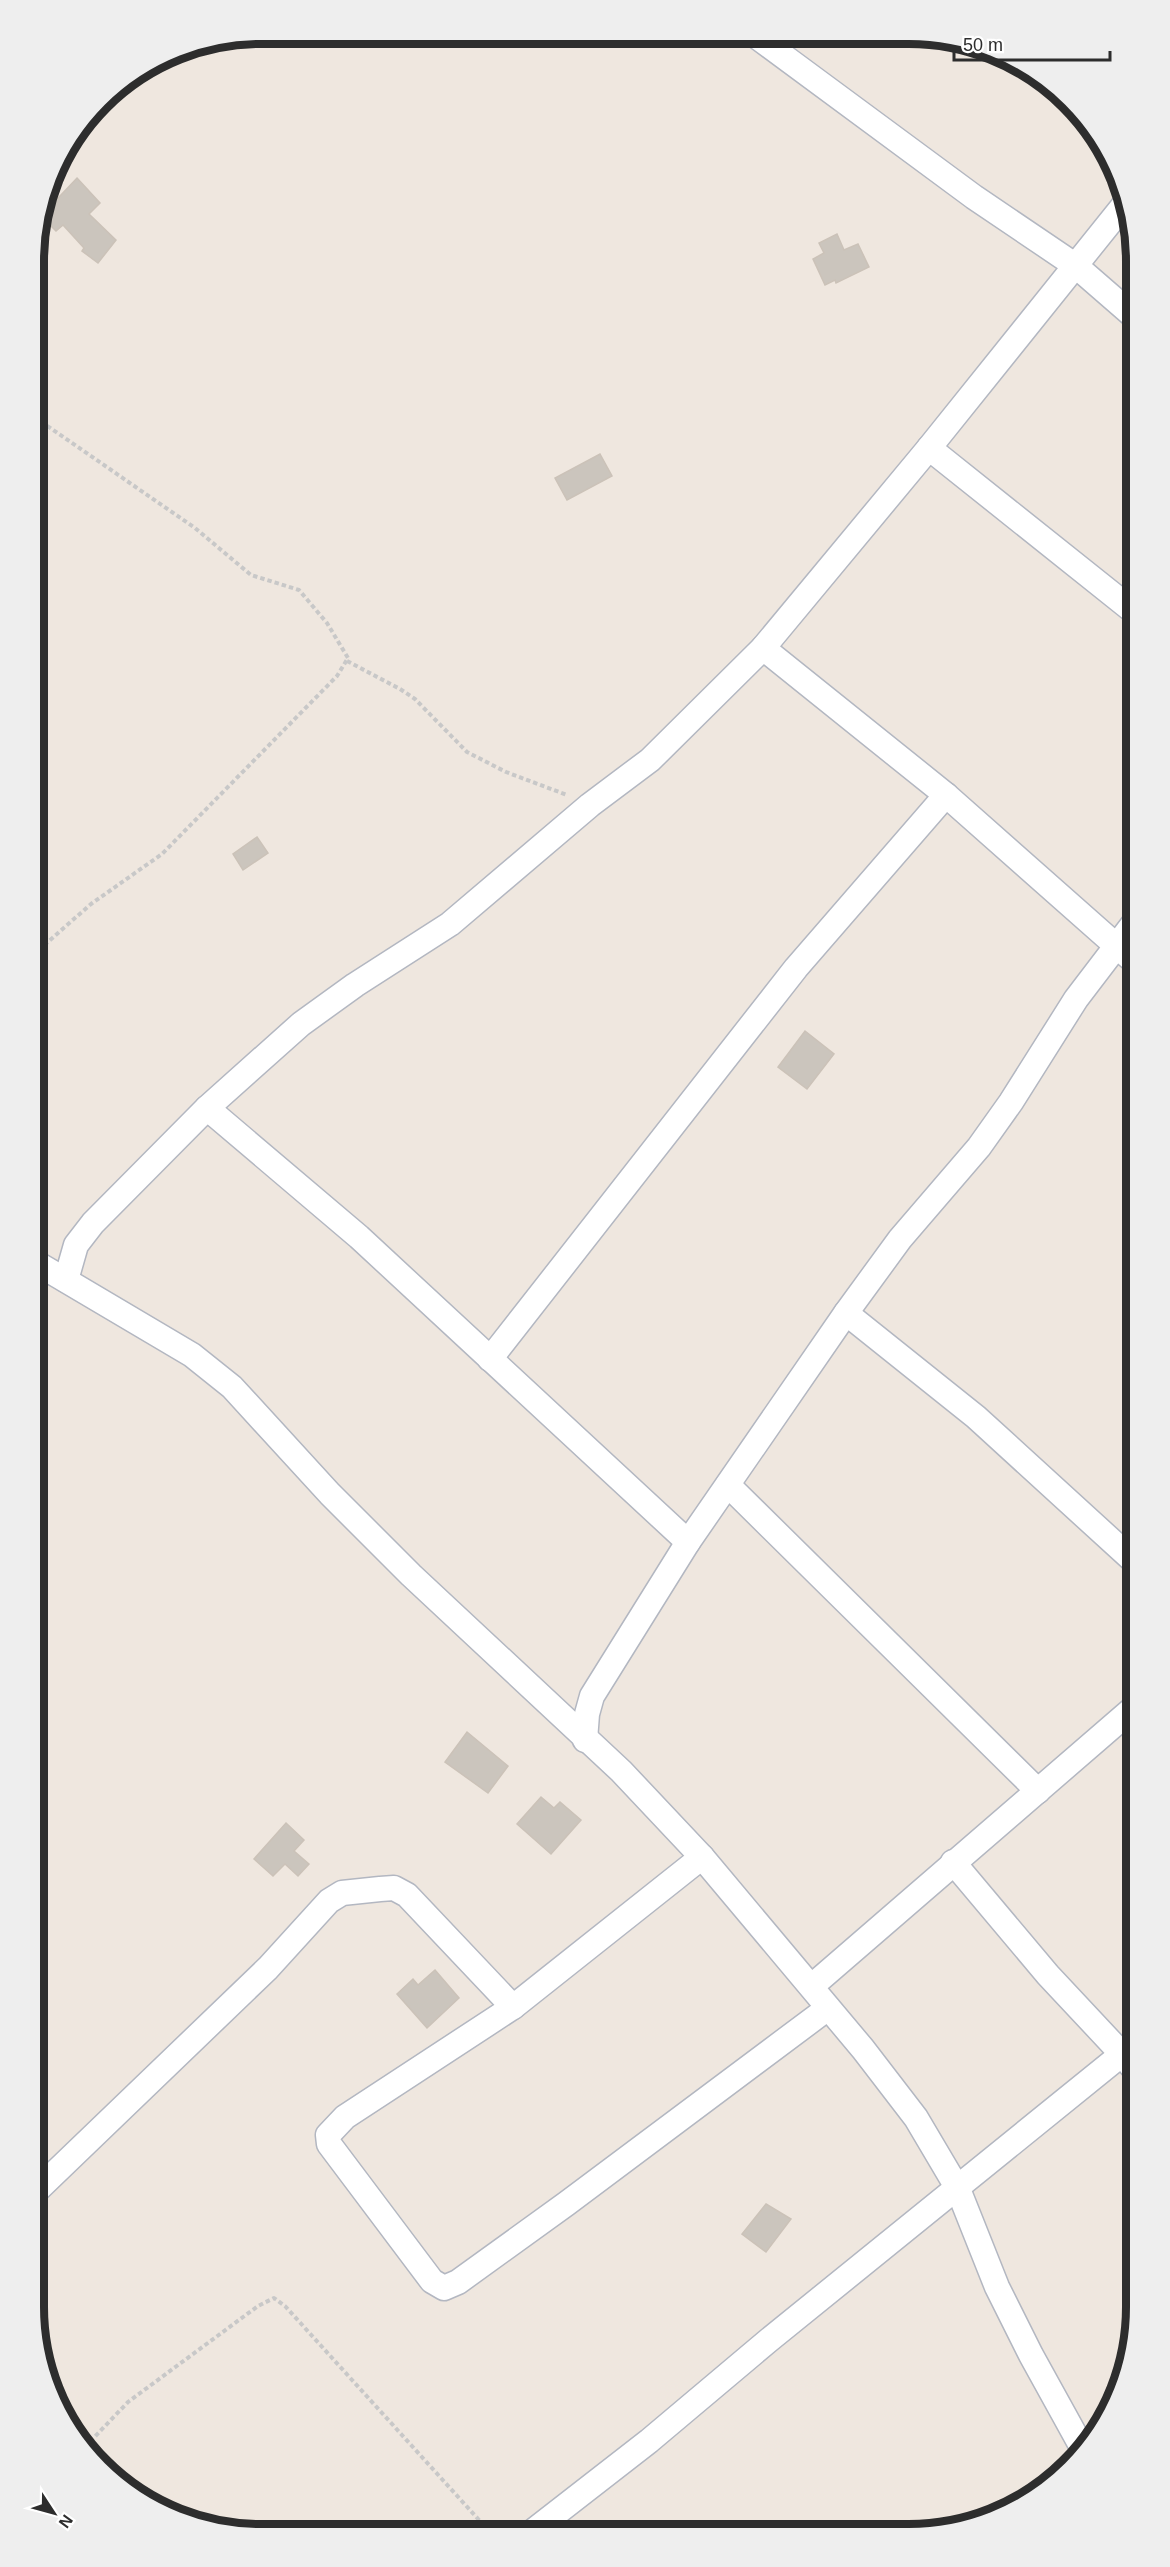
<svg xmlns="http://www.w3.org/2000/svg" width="1170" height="2567" font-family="Helvetica,sans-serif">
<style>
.building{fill:#cbc5bd;stroke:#cbc2b8;stroke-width:1.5}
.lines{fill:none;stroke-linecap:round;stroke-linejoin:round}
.minor-casing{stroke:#b3b7c1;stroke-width:27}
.path{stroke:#c8c8c8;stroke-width:4;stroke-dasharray:4.5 3;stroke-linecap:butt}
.minor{stroke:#fff;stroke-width:24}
.rim{fill:none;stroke:#2d2d2d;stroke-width:8}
</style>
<rect width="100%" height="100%" fill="#efe7df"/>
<g class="building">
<path d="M77,178L100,203L89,214L116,240L98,263L82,251L84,248L63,225L56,231L41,216Z"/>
<path d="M837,234L844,250L858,244L869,267L836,283L835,280L825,285L813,259L824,253L819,243Z"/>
<path d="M600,454L612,476L567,500L555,478Z"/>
<path d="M257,837L268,853L243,870L233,854Z"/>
<path d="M805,1031L834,1054L807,1089L778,1067Z"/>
<path d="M467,1732L508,1766L488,1793L445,1762Z"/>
<path d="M541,1797L554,1808L560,1802L581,1820L551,1854L517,1824Z"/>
<path d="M286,1823L304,1840L294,1851L309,1864L298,1876L285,1864L273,1876L254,1859Z"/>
<path d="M435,1970L459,1998L427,2028L397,1994L413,1979L418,1985Z"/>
<path d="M766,2204L791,2219L766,2252L742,2234Z"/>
</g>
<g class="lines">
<g class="minor-casing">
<g id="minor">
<path d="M756,36L974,197L1076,266L1137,319"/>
<path d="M929,448L1137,614"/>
<path d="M763,648L946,795L1137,964"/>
<path d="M207,1108L359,1237L688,1542"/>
<path d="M33,1261L192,1355L232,1387L330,1494L411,1575L621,1771L702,1857L863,2049L916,2118L958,2189L997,2287L1031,2355L1084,2451"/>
<path d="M66,1280L76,1245L93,1223L207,1108L301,1024L355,985L450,924L590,805L650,760L763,648L929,448L1128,200"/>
<path d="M846,1313L976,1417L1137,1564"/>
<path d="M490,1359L796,968L946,795"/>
<path d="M728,1485L1038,1791"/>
<path d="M585,1740L587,1714L592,1696L688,1542L846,1313L900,1239L979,1147L1011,1102L1076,999L1137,919"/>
<path d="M702,1857L513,2007L345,2117L328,2135L329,2144L432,2281L444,2288L458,2282L566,2204L828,2008"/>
<path d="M953,1862L1048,1975L1122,2054L1137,2073"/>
<path d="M812,1986L1137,1705"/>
<path d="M33,2194L268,1968L329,1901L342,1893L380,1889L394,1888L407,1895L513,2007"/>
<path d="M532,2532L649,2441L769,2340L1137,2042"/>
</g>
</g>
<g class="path">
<path d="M347,661L400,689L415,699L467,752L506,772L567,795"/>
<path d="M33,955L91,904L162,854L337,676L348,658L327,623L299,590L251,575L195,528L33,416"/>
<path d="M85,2447L128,2402L258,2306L274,2298L285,2306L489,2531"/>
</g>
<use href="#minor" class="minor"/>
</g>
<path d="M0 0H1170V2567H0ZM261 44H909A217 217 0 0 1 1126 261V2307A217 217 0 0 1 909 2524H261A217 217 0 0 1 44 2307V261A217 217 0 0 1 261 44Z" fill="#eee" fill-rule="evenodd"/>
<path class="rim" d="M261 44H909A217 217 0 0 1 1126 261V2307A217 217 0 0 1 909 2524H261A217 217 0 0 1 44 2307V261A217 217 0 0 1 261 44Z"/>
<g transform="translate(54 2513) rotate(126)" stroke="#ffffff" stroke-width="4.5" paint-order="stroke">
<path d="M0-4.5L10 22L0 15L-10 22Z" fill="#2d2d2d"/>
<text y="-9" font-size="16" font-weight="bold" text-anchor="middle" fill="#2d2d2d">N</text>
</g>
<path d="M954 51v9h156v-9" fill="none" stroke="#2d2d2d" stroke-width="3"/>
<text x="963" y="51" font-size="18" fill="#2d2d2d" stroke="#ffffff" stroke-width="4.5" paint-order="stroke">50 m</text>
</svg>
